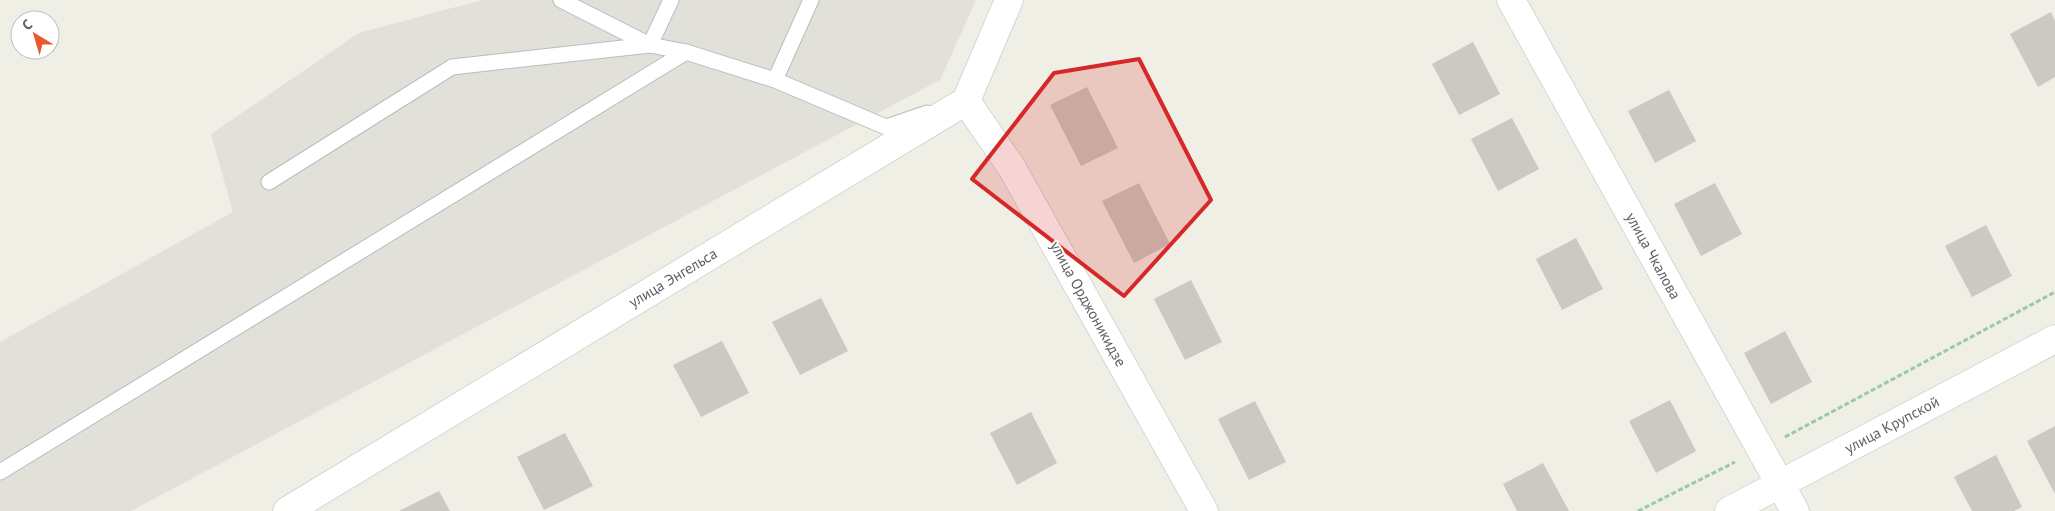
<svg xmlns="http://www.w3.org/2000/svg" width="2055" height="511" font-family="'PT Sans',sans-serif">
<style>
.industrial{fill:#e1e0d9}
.building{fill:#cac9c2}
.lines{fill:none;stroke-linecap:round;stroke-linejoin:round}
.lane-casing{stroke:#babcc1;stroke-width:17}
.street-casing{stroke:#babcc1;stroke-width:29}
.secondary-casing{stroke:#babdc3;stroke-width:29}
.path{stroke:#9ac8ad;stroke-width:3;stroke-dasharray:5 2.5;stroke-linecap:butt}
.lane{stroke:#fff;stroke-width:15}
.street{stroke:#fff;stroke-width:28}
.secondary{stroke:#fff;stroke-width:28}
.marked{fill:#d62828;fill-opacity:0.2;stroke:#d62828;stroke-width:4;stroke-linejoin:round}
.labels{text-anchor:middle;stroke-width:4;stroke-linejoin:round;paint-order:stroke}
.street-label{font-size:15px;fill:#5d6066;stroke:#fff}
</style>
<rect width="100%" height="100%" fill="#efefe5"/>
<path class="industrial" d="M482,0H976L940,80L131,511H0V342L233,212L211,134L359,33Z"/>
<g class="building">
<path d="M2051,12L2055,21V77L2038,87L2010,34Z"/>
<path d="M1473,42L1500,94L1459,115L1432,64Z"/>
<path d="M1087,87L1118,148L1081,166L1050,105Z"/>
<path d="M1669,90L1696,141L1655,163L1628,111Z"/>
<path d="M1512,118L1539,169L1498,191L1471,139Z"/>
<path d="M1139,183L1170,244L1134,263L1102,201Z"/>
<path d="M1715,183L1742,234L1701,256L1674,204Z"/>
<path d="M1986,225L2012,276L1972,297L1945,246Z"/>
<path d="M1576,238L1603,289L1562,310L1536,259Z"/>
<path d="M1191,280L1222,342L1185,360L1154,299Z"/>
<path d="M821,298L848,351L800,375L772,322Z"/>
<path d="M1785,331L1812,382L1771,404L1744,353Z"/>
<path d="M722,341L749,393L701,417L673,365Z"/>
<path d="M1670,400L1696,451L1656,473L1629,421Z"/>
<path d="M1255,401L1286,462L1249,480L1218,419Z"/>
<path d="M1031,412L1057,463L1017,485L990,433Z"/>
<path d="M2055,426V494L2027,441Z"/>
<path d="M565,433L593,486L544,510L517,457Z"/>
<path d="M1996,455L2022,507L2014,511H1972L1954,477Z"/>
<path d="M1543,463L1569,511H1517L1503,484Z"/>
<path d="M439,491L450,511H399Z"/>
</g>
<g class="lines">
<g class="lane-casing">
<g id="lane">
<path d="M561,0L650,45L686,52L775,80L886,127L927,113"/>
<path d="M775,80L811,0"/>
<path d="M269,182L452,67L650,45L671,0"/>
<path d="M0,472L686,52"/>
</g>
</g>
<g class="street-casing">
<g id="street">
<path d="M1511,0L1795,511"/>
<path d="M966,101L1012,168L1204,511"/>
<path d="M287,511L966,101L1009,0"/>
</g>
</g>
<g class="secondary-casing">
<path id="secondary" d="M1729,511L2055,339"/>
</g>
<g class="path">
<path d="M1785,437L2055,292"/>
<path d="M1638,511L1735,462"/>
</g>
<use href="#lane" class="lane"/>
<use href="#street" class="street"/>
<use href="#secondary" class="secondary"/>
</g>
<path class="marked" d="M1139,59L1211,200L1124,296L972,179L1054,73Z"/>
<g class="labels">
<g class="street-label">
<text transform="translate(1653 256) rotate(61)" y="5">улица Чкалова</text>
<text transform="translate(673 278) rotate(-31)" y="5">улица Энгельса</text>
<text transform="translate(1088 304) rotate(61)" y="5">улица Орджоникидзе</text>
<text transform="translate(1892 425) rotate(-28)" y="5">улица Крупской</text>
</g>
</g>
<g transform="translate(35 35) rotate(322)"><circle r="24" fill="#ffffff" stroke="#bebfc2"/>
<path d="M0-4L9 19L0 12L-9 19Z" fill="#eb582f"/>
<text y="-8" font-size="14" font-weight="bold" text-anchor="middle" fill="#5d6066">С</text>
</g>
</svg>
